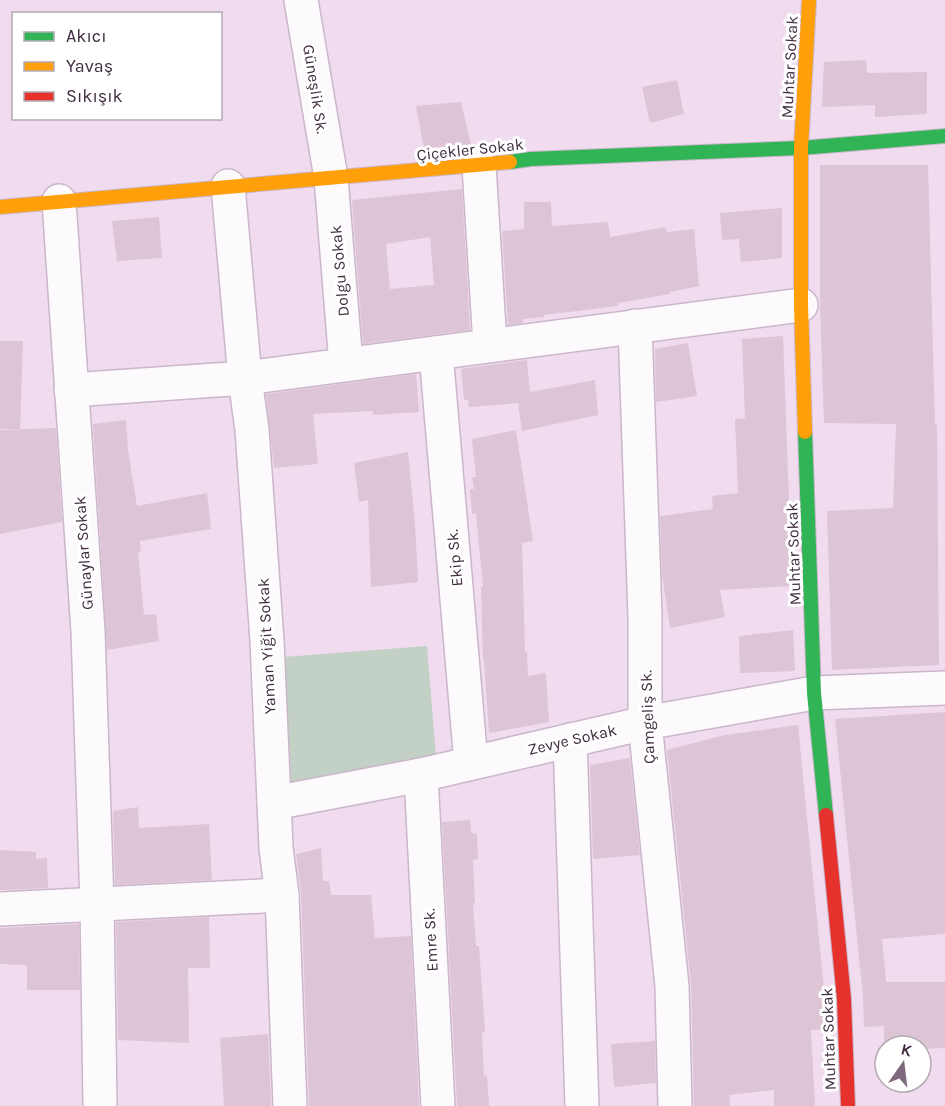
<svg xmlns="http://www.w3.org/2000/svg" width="945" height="1106" font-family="Karla,sans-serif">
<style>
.green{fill:#c2d0c5}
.building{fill:#ddc5d5;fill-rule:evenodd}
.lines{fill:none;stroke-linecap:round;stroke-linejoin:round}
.street-casing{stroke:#cab7c9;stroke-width:36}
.fast-casing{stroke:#cab7c9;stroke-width:16}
.slow-casing{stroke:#cab7c9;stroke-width:16}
.jam-casing{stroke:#cab7c9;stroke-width:16}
.street{stroke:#fdfafd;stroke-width:33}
.fast{stroke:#30b455;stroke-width:14}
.slow{stroke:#ff9f0a;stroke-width:14}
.jam{stroke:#e5322d;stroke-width:14}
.labels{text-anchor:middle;stroke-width:6;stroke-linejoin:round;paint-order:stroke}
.street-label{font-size:16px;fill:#412d40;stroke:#fff}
</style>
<rect width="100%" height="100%" fill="#f1dbef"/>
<path class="green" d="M427,646L436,756L292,783L277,774L271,658Z"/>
<g class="building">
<path d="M866,60L867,73L927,72V114L875,117V105L822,107L824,62Z"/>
<path d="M677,80L684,114L650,123L642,87Z"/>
<path d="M461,102L471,145L424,148L416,106Z"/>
<path d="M820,165H928L935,424L937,425L939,665L832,670L827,511L893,508L896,424L824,423L820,305Z"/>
<path d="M462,189L470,330L363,344L352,200ZM430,237L434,285L390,289L386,244Z"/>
<path d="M524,202H551L552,226L608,222L610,237L665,227L667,232L694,229L699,286L670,292V294L618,303V306L544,315V317L523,319V323L508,325L502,231L524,229Z"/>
<path d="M782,208V258L741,262L739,239L722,240L720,213Z"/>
<path d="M159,217L162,258L117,261L112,221Z"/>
<path d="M783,336L792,586L720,590L725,617L670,628L662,575L660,516L713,509L712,496L738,493L735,419L745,418L742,339Z"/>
<path d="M0,341H23L20,429H0Z"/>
<path d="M688,343L697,396L656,402L655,349Z"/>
<path d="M527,360L530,392L595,380L598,415L522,431L518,403L469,407L468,400H464L461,369Z"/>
<path d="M416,374L419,412L373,415V411L313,414L318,464L274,468L266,394Z"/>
<path d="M126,420L128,450L137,506L207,493L211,529L140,541L141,551L138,552L144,615L156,614L159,641L107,650L93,424Z"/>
<path d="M56,428L62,522L0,534V430Z"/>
<path d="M516,430L533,541L522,543L525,652H527L528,676L546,673L549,722L489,733L484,660H483L481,587L483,586L476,514H472L470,489H474L472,477H476L472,439Z"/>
<path d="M408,452L415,524L418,582L371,587L368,500L359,502L354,463Z"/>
<path d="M793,630L795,671L740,673L739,636Z"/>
<path d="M945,712V934L882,939L886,982H945V1048L921,1049V1046H885L884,1050V1026L864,1027L863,997L835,719Z"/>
<path d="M798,725L825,1000L826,1029L811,1030L815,1106H774V1090L729,1095L730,1106H694L691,984L667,750L725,735Z"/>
<path d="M630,758L640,855L593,859L590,765Z"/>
<path d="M138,807L139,828L209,824L212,880L115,885L113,811Z"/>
<path d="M470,820L471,833L477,834L478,859L473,860L475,903H473L476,946H479L485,1031L482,1032L484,1076L487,1075L489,1106H457L442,822Z"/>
<path d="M321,848L323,881H329L331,895H371L375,938L411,936L419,1106H309L301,894L296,854Z"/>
<path d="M0,850L36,852V859L47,858L48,888L0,890Z"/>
<path d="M209,917L210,968H188L189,1043L118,1040L116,922Z"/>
<path d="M79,924L80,990H27V965L0,964V928Z"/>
<path d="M268,1034L271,1106H224L220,1038Z"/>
<path d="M655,1041L656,1083L614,1087L611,1044Z"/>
</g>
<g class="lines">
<g class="street-casing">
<g id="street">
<path d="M301,0L331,178L346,364"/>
<path d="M479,166L490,345"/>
<path d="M228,186L245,378L252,430L267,641L276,848L282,895L290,1106"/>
<path d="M59,201L88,631L97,904L100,1106"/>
<path d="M635,326L645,616V723L672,986L675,1106"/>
<path d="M436,353L471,763"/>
<path d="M71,390L245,378L801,305"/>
<path d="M570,740L582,1106"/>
<path d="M421,775L438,1106"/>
<path d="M274,803L421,775L645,723L814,693L945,688"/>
<path d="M0,909L282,895"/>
</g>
</g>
<g class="fast-casing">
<g id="fast">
<path d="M510,162L531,159L801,148L945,136"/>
<path d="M805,432L814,693L826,815"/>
</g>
</g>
<g class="slow-casing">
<g id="slow">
<path d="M0,207L510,162"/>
<path d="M805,432L801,305V148L809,0"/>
</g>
</g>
<g class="jam-casing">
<path id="jam" d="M826,815L844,999L848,1106"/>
</g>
<use href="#street" class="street"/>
<use href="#fast" class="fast"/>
<use href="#slow" class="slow"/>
<use href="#jam" class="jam"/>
</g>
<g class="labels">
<g class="street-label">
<text transform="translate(789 67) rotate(-87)" y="6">Muhtar Sokak</text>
<text transform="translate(316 89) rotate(81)" y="6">Güneşlik Sk.</text>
<text transform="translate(470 149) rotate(-6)" y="6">Çiçekler Sokak</text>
<text transform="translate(339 271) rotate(-95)" y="6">Dolgu Sokak</text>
<text transform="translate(83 553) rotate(-94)" y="6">Günaylar Sokak</text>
<text transform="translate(793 554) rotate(-92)" y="6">Muhtar Sokak</text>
<text transform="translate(454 558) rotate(-95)" y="6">Ekip Sk.</text>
<text transform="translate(266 646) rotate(-93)" y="6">Yaman Yiğit Sokak</text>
<text transform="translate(647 717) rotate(-92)" y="6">Çamgeliş Sk.</text>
<text transform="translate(572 739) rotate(-13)" y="6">Zevye Sokak</text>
<text transform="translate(430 940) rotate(-93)" y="6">Emre Sk.</text>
<text transform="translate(828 1039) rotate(-92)" y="6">Muhtar Sokak</text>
</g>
</g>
<rect x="12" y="12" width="210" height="108" fill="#ffffff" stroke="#b3abb3" stroke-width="1.5"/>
<rect x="24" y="32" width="30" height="9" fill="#30b455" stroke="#b3abb3" stroke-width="1.5"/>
<text x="66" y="42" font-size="18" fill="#412d40">Akıcı</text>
<rect x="24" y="62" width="30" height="9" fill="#ff9f0a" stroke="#b3abb3" stroke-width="1.5"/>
<text x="66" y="72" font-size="18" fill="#412d40">Yavaş</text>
<rect x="24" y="92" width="30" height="9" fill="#e5322d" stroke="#b3abb3" stroke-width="1.5"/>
<text x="66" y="102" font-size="18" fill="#412d40">Sıkışık</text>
<g transform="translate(903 1064) rotate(14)"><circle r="28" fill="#ffffff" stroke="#b3abb3" stroke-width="1.5"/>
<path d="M0-4.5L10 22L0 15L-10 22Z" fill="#7f6a7d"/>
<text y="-9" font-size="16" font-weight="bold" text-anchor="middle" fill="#412d40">K</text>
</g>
</svg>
